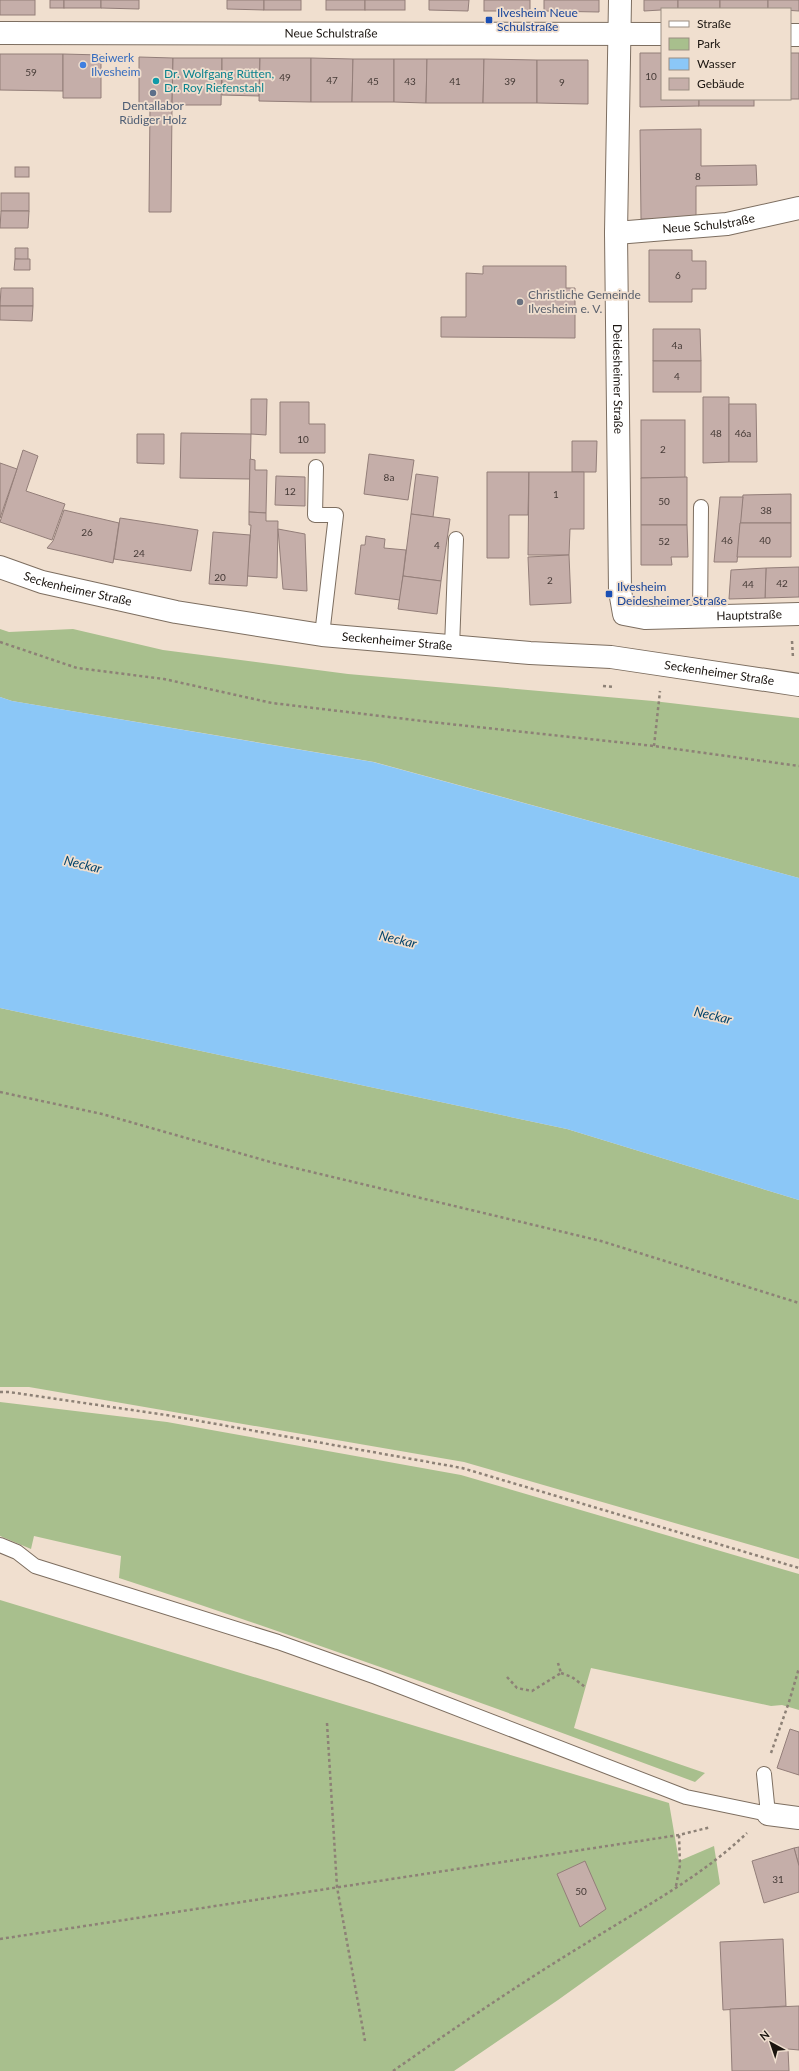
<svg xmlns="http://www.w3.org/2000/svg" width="799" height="2071" font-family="Lato,sans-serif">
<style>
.green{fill:#a8bf8d}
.water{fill:#8bc7f7}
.building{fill:#c5aea9;stroke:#937e79}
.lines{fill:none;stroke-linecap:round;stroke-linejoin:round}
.lane-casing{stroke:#7d6e60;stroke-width:16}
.street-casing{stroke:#7d6e60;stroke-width:24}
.secondary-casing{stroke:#7d6e60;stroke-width:24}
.path{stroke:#8d8176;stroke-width:2.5;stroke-dasharray:3 3;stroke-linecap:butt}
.lane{stroke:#fff;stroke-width:14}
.street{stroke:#fff;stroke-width:22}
.secondary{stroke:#fff;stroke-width:22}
.transit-dot{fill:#1a4fb4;stroke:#f0dfcf;stroke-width:1.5}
.shop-dot{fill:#3f7fe0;stroke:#f0dfcf;stroke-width:1.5}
.culture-dot{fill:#0f9aa8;stroke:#f0dfcf;stroke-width:1.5}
.service-dot{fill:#5c6f8a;stroke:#f0dfcf;stroke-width:1.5}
.worship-dot{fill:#6b7280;stroke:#f0dfcf;stroke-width:1.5}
.labels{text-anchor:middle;stroke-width:3.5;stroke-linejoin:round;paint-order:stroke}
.number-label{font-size:10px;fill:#453a36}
.transit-label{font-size:12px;fill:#164399;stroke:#f0dfcf;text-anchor:start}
.street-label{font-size:12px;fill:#1a140f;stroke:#f0dfcf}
.shop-label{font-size:12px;fill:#366cbe;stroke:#f0dfcf;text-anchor:start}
.culture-label{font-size:12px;fill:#0d838f;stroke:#f0dfcf;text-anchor:start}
.service-label{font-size:12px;fill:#4e5e75;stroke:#f0dfcf}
.worship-label{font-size:12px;fill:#5b616d;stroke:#f0dfcf;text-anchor:start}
.water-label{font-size:13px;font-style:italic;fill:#07466c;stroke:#f0dfcf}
</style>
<rect width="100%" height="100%" fill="#f0dfcf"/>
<g class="green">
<path d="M0,629L9,632L73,629L163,650L348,674L653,701L799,718V878L374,762L12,701L0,697Z"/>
<path d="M0,1008L567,1129L799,1200V1559L464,1462L29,1387H0Z"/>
<path d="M0,1402L167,1422L461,1475L799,1574V1710L782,1705L771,1706L591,1668L574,1728L705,1773L695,1782C505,1711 313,1641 119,1578L121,1556L34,1536L31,1549L0,1536Z"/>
<path d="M0,1600L669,1803L679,1861L714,1846L720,1884L558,2000L454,2071H0Z"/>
</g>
<path class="water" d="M0,697L12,701L373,762L799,878V1200L567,1129L0,1008Z"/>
<g class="building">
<rect x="0" y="0" width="35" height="15"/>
<rect x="50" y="0" width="14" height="8"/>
<rect x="64" y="0" width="37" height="8"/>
<path d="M101,0H139V9L101,8Z"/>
<path d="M227,0H264V10L227,9Z"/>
<rect x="264" y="0" width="37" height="10"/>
<rect x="326" y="0" width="39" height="10"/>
<rect x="365" y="0" width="40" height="10"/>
<path d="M429,0H469L468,11L429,10Z"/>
<rect x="484" y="0" width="46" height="11"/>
<path d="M544,0H599V12L544,11Z"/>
<path d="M644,0H678V9L644,11Z"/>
<rect x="678" y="0" width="42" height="9"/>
<rect x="720" y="0" width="48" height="9"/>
<path d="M768,0H799V11L768,9Z"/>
<path d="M640,53H662V99H699V106L640,107Z"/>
<path d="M790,53H799V99H787H790Z"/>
<path d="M0,54H63V91L0,90Z"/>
<path d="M63,54L101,55V98H63Z"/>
<path d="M139,57L173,58L172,107H139Z"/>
<path d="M173,58H222L221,105H172Z"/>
<path d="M222,58H260L259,96L222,95Z"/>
<path d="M260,58H311V102L259,101Z"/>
<path d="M311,58L353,59L352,102H311Z"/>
<path d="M353,59H394V102H352Z"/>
<path d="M394,59H427L426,103L394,102Z"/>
<path d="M427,59H484L483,103H426Z"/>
<path d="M484,59L537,60V103H483Z"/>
<path d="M537,60H588V104L537,103Z"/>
<rect x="699" y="99" width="55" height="7"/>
<path d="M150,107H172L171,212H149Z"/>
<path d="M701,129V166L756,165L757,185L696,186V219H641L640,130Z"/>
<rect x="15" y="167" width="14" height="10"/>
<rect x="1" y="193" width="28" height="18"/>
<path d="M1,211H29L28,228H0Z"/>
<path d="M15,248H28V260L15,259Z"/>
<path d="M649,250H692V261H706V289H692V302H649Z"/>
<path d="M15,259H30V270H14Z"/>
<path d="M483,266H566V288H575V338L441,337V317H466V273L483,274Z"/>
<path d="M1,288H33V306H0Z"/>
<path d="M0,306H33L32,321L0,320Z"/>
<path d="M653,329H700L701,361H653Z"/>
<rect x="653" y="361" width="48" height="31"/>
<path d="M703,397H729V462L703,463Z"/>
<path d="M251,399H267L266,435L251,434Z"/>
<path d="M280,402H309V424H325V453H280Z"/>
<path d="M729,404H756L757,462H729Z"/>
<rect x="641" y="420" width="44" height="58"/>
<path d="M181,433L251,434L250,479L180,478Z"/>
<path d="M137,434H164V464L137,463Z"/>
<path d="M572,441H597L596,472H572Z"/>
<path d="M23,450L38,456L26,491L65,504L52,540L0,522Z"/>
<path d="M369,454L414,460L408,500L364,494Z"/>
<path d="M250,459L255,460V470H267L266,513L249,512Z"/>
<path d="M0,463L17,469L0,518Z"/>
<path d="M487,472H529L528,515H509V558H487Z"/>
<path d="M529,472H584V529H570L569,555H528Z"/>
<path d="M416,474L438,477L433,517L411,514Z"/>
<path d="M276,476L305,477V506L275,505Z"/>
<path d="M687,477V525H641V478Z"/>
<path d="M791,494V523H740L743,495Z"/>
<path d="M720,497H743L737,562H714Z"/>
<path d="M64,510L119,523L113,563L47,548L53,541Z"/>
<path d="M249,512L266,513V521H278L277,578L247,576L251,525H249Z"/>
<path d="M411,514L450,519L441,581L403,576Z"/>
<path d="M120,518L198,530L191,571L114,559Z"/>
<path d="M740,523H791V557H737Z"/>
<path d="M641,525H687L688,557H671L672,565H641Z"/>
<path d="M278,529L305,534L307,591L283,589Z"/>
<path d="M213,532L250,535L247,586L209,584Z"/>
<path d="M366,536L385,539L384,548L406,550L400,600L355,594L361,545H365Z"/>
<path d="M569,555L571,603L530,605L528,557Z"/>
<path d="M799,567V597L765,598L766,568Z"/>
<path d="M766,568L765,598L729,599L731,570Z"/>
<path d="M403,576L441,581L437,614L398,609Z"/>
<path d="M790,1729L799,1732V1775L777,1768Z"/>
<path d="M799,1847V1866L794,1848Z"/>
<path d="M794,1848L799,1866V1892L764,1903L752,1861Z"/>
<path d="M585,1861L606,1909L580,1927L557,1874Z"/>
<path d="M783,1939L786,2006L723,2010L720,1942Z"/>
<path d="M799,2006V2050L788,2049L789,2071H732L730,2009Z"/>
</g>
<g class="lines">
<g class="lane-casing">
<g id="lane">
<path d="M316,467L315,515H336L322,635"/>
<path d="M700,617L701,507"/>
<path d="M452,647L456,539"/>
<path d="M0,1545L17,1552L35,1566L278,1642L376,1677L686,1797L768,1814L764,1774"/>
</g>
</g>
<g class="street-casing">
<g id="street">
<path id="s1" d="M620,0L616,233L620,591L624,614L645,618L799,614"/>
<path id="s2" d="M0,33L662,34"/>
<path d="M790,35H799"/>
<path id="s3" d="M616,233L727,224L799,208"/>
<path d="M768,1814L799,1818"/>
</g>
</g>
<g class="secondary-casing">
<g id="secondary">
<path id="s4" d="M0,567L42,582L176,612L322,635L530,653L611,657L799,685"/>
</g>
</g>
<g class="path">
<path d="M792,641L793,658"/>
<path d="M0,642L77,668L164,679L272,703L431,722L654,746L799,766"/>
<path d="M603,686L614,687"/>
<path d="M654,746L660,691"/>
<path d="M0,1092L102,1114L274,1163L601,1241L799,1303"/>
<path d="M0,1392H9L166,1415L462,1468L799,1568"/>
<path d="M561,1673L572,1677L585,1687"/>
<path d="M507,1677L517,1688L532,1691L561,1673L558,1663"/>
<path d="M327,1723L337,1887L365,2041"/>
<path d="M771,1753L789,1702L799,1668"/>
<path d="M676,1886L680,1865L679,1835"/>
<path d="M0,1939L679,1835L711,1827"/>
<path d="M393,2071C456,2027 519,1984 585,1944C640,1909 700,1878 747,1833"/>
</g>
<use href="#lane" class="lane"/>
<use href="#street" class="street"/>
<use href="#secondary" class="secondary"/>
</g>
<g class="transit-dot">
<rect x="485" y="16" width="8" height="8" rx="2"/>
<rect x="605" y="590" width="8" height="8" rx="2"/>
</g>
<circle class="shop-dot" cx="83" cy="65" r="4"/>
<circle class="culture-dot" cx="156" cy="81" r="4"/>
<circle class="service-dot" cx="153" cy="93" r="4"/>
<circle class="worship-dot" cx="520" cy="302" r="4"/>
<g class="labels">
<g class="number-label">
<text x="31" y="76">59</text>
<text x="651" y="80">10</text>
<text x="285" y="81">49</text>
<text x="332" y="84">47</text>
<text x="373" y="85">45</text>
<text x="410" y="85">43</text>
<text x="455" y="85">41</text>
<text x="510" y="85">39</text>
<text x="562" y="86">9</text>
<text x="698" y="180">8</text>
<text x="678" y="279">6</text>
<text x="677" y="349">4a</text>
<text x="677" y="380">4</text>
<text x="716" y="437">48</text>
<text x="743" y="437">46a</text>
<text x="303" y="443">10</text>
<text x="663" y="453">2</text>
<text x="389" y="481">8a</text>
<text x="290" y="495">12</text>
<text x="556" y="498">1</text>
<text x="664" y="505">50</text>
<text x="766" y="514">38</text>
<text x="87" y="536">26</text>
<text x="727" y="544">46</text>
<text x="765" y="544">40</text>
<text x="664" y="545">52</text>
<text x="437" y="549">4</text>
<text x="139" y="557">24</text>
<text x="220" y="581">20</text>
<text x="550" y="584">2</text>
<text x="782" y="587">42</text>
<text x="748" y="588">44</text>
<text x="778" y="1883">31</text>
<text x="581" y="1895">50</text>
</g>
<g class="transit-label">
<text x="497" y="17">Ilvesheim Neue<tspan x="497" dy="14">Schulstraße</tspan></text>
<text x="617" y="591">Ilvesheim<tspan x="617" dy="14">Deidesheimer Straße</tspan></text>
</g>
<g class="street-label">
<text dy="4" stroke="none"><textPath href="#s2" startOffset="331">Neue Schulstraße</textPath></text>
<text dy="4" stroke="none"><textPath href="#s3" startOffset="93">Neue Schulstraße</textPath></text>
<text dy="4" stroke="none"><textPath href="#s1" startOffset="379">Deidesheimer Straße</textPath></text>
<text dy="4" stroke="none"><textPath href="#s4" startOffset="81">Seckenheimer Straße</textPath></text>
<text dy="4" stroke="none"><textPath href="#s1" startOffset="740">Hauptstraße</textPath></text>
<text dy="4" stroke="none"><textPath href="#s4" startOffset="405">Seckenheimer Straße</textPath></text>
<text dy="4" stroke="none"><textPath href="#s4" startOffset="729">Seckenheimer Straße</textPath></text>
</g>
<g class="shop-label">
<text x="91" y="62">Beiwerk<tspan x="91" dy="14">Ilvesheim</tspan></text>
</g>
<g class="culture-label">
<text x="164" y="78">Dr. Wolfgang Rütten,<tspan x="164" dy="14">Dr. Roy Riefenstahl</tspan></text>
</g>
<g class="service-label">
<text x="153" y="110">Dentallabor<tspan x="153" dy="14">Rüdiger Holz</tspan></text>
</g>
<g class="worship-label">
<text x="528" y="299">Christliche Gemeinde<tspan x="528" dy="14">Ilvesheim e. V.</tspan></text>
</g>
<g class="water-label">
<text transform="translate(83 864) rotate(13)" y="5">Neckar</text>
<text transform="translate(398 939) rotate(13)" y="5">Neckar</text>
<text transform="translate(713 1015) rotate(13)" y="5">Neckar</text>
</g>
</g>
<rect x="661" y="8" width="130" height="92" fill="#f0dfcf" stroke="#9a8e82"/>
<rect x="669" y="21" width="20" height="6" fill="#ffffff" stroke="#9a8e82"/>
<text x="697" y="28" font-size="12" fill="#1a140f">Straße</text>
<rect x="669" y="38" width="20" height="12" fill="#a8bf8d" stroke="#9a8e82"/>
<text x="697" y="48" font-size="12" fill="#1a140f">Park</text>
<rect x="669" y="58" width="20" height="12" fill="#8bc7f7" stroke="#9a8e82"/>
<text x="697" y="68" font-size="12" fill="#1a140f">Wasser</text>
<rect x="669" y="78" width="20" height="12" fill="#c5aea9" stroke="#9a8e82"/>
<text x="697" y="88" font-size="12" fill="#1a140f">Gebäude</text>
<g transform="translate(771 2043) rotate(320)" stroke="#f0dfcf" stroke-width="3" paint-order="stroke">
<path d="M0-3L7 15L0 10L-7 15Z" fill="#1a140f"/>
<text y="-6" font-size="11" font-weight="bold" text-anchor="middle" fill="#1a140f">N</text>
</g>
</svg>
